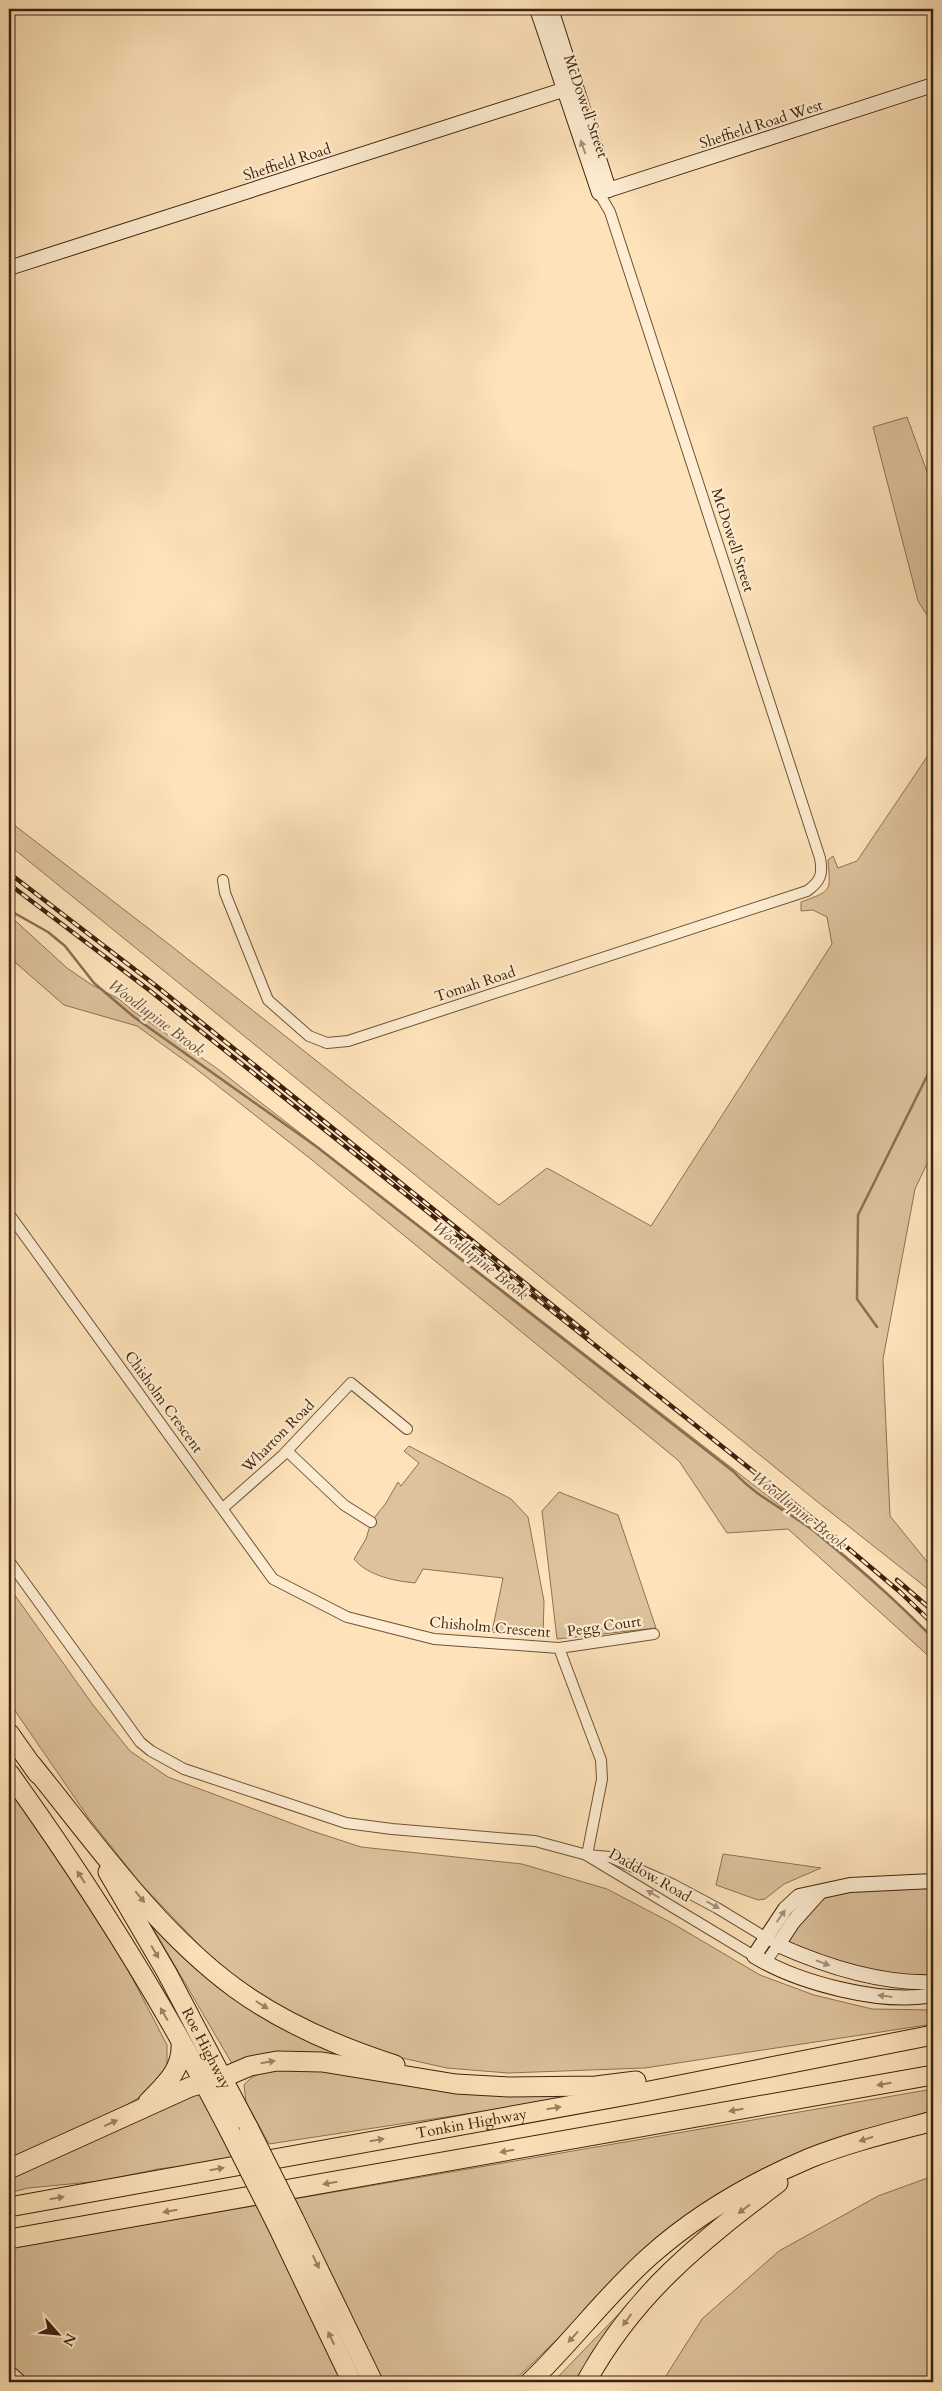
<svg xmlns="http://www.w3.org/2000/svg" width="942" height="2391" font-family="Cardo,serif">
<style>
.green{fill:#ddc29c;stroke:#8e7254}
.lines{fill:none;stroke-linecap:round;stroke-linejoin:round}
.stream{stroke:#8a6e51;stroke-width:2.5}
.street-casing{stroke:#6e5238;stroke-width:12}
.secondary-casing{stroke:#3e210c;stroke-width:16}
.highway-casing{stroke:#3e210c;stroke-width:21}
.street{stroke:#feedd2;stroke-width:10}
.secondary{stroke:#feedd2;stroke-width:14}
.highway{stroke:#fee3ba;stroke-width:19}
.rail-casing{stroke:#3e210c;stroke-width:4.5}
.rail{stroke:#feedd2;stroke-width:2.5;stroke-dasharray:8;stroke-linecap:butt}
.highway-bridge-casing{stroke:#3e210c;stroke-width:21;stroke-linecap:butt}
.highway-bridge{stroke:#fee3ba;stroke-width:19}
.oneway{fill:#a89179}
.oneway2{fill:#9e8263}
.labels{text-anchor:middle;stroke-width:4.5;stroke-linejoin:round;paint-order:stroke}
.street-label{font-size:15px;fill:#3e210c;stroke:#feedd2}
.water-label{font-size:16px;font-style:italic;fill:#6a4e34;stroke:#feedd2}
</style>
<rect width="100%" height="100%" fill="#fee3ba"/>
<filter id="stains"><feTurbulence type="fractalNoise" baseFrequency=".004" numOctaves="4"/><feColorMatrix values="0 0 0 0 .2 0 0 0 0 .09 0 0 0 0 .02 0 0 0 .5 -.17"/></filter>
<radialGradient id="worn" r=".72"><stop offset=".6" stop-color="#630" stop-opacity="0"/><stop offset="1" stop-color="#630" stop-opacity=".3"/></radialGradient>
<g class="green">
<path d="M907,417L933,488V624L918,601L873,427Z"/>
<path d="M933,748V1151L915,1189L883,1359L890,1516L933,1569V1593L814,1499L9,845V821L170,945L499,1205L547,1168L651,1226L832,944L827,917L813,910L801,911V902C834,890 830,891 828,860L833,856L838,868L857,861Z"/>
<path d="M9,915L67,968L92,985L119,999L133,1011L215,1067L813,1531L904,1609L933,1638V1660L788,1529L727,1533L679,1461L312,1160L195,1068L137,1026L64,1005L9,957Z"/>
<path d="M409,1446L511,1499L528,1517L544,1601L543,1638L492,1632L503,1578L423,1569L415,1583C395,1581 368,1576 354,1559L366,1539L371,1522L386,1503L398,1482L401,1486L419,1463L404,1451Z"/>
<path d="M559,1492L618,1515L656,1628L557,1639L542,1511Z"/>
<path d="M9,1587L93,1705L130,1751L168,1777L312,1831L361,1847L522,1864L607,1889L670,1922L760,1975L814,1995L872,2009L933,2010V2024L645,2068L508,2073L447,2068L384,2054L324,2031L250,1989L205,1951L140,1883L88,1817L9,1702Z"/>
<path d="M9,1788L69,1874L127,1968L167,2045V2068L157,2087L123,2107L9,2159Z"/>
<path d="M723,1854L821,1868L784,1884L765,1899L758,1900L716,1885Z"/>
<path d="M933,1881V1982L884,1978L778,1945L820,1892Z"/>
<path d="M150,1923L313,2043L343,2056L234,2067Z"/>
<path d="M298,2067L597,2094L269,2144L246,2102L244,2085C257,2069 279,2070 298,2067Z"/>
<path d="M933,2089V2116L774,2167L574,2323L513,2382H24L9,2369V2248Z"/>
<path d="M195,2093L201,2094L235,2159L158,2169L101,2181L28,2188L9,2193V2173Z"/>
<path d="M933,2176V2382H662L702,2319L779,2251L878,2196Z"/>
<path d="M639,2293L586,2382H553Z"/>
</g>
<g class="lines">
<g class="stream">
<path d="M9,910L48,932L65,946L94,983L134,1017L317,1147L734,1472C756,1497 788,1511 814,1531C856,1564 896,1601 933,1638"/>
<path d="M877,1327L857,1299L858,1215L933,1064"/>
</g>
<g class="street-casing">
<g id="street">
<path d="M223,880L225,893L268,1000L309,1036L327,1043L348,1041L807,891C821,881 823,874 820,858L610,212L599,193"/>
<path d="M9,1214L273,1579L347,1617L434,1639L559,1648L601,1760L602,1779L587,1855"/>
<path d="M287,1451L344,1505L371,1522"/>
<path d="M223,1508L282,1456L351,1383L407,1429"/>
<path d="M9,1561L140,1742L151,1751L184,1769L346,1823L392,1829L535,1841L587,1855L610,1857L672,1884L717,1908L778,1945L765,1963"/>
<path d="M559,1648L654,1634"/>
<path d="M588,1856L754,1956"/>
</g>
</g>
<g class="secondary-casing">
<g id="secondary">
<path d="M537,9L599,193L933,85"/>
<path d="M551,9L609,190"/>
<path d="M9,268L575,86"/>
<path d="M933,1881L850,1885L799,1896L785,1909L754,1956C798,1983 882,2005 933,1995"/>
<path d="M820,1892L793,1922L778,1945C825,1966 881,1984 933,1982"/>
</g>
</g>
<g class="highway-casing">
<g id="highway">
<path d="M9,1733L38,1774"/>
<path d="M32,1765C94,1841 156,1930 235,1988C283,2023 339,2047 395,2065"/>
<path d="M9,1773C91,1887 166,2007 230,2132"/>
<path id="s1" d="M108,1872L167,1973L249,2129"/>
<path d="M148,2102C166,2084 183,2069 181,2042"/>
<path d="M9,2169L190,2087L222,2078L250,2066L277,2061L322,2062L456,2084L509,2087L596,2086L636,2081"/>
<path id="s2" d="M9,2207L639,2093L933,2035"/>
<path d="M294,2219L373,2382"/>
<path d="M276,2223L352,2382"/>
<path d="M9,2239L933,2075"/>
<path d="M9,2376L16,2382"/>
<path d="M530,2382C572,2342 606,2295 650,2256C696,2215 753,2182 810,2158C850,2142 892,2132 933,2121"/>
<path d="M586,2382C634,2294 700,2242 778,2183"/>
</g>
</g>
<use href="#street" class="street"/>
<use href="#secondary" class="secondary"/>
<use href="#highway" class="highway"/>
<g class="rail-casing">
<g id="rail">
<path d="M9,873L155,985L587,1333"/>
<path d="M9,884L149,990L817,1522L900,1592L933,1624"/>
<path d="M897,1580L933,1611"/>
</g>
</g>
<use href="#rail" class="rail"/>
<g class="highway-bridge-casing">
<g id="highway-bridge">
<path d="M249,2129L294,2219"/>
<path d="M230,2132L276,2223"/>
</g>
</g>
<use href="#highway-bridge" class="highway-bridge"/>
</g>
<defs><path id="oneway-solid" d="M-6-.8H1V-3.2L6.5 0L1 3.2V.8H-6Z" transform="scale(1.25)"/></defs>
<g class="oneway">
<use href="#oneway-solid" transform="translate(583 147) rotate(-110)"/>
<use href="#oneway-solid" transform="translate(653 1894) rotate(-150)"/>
<use href="#oneway-solid" transform="translate(713 1905) rotate(29)"/>
<use href="#oneway-solid" transform="translate(781 1916) rotate(-55)"/>
<use href="#oneway-solid" transform="translate(823 1963) rotate(20)"/>
<use href="#oneway-solid" transform="translate(885 1996) rotate(-173)"/>
</g>
<g class="oneway2">
<use href="#oneway-solid" transform="translate(81 1877) rotate(-123)"/>
<use href="#oneway-solid" transform="translate(140 1897) rotate(51)"/>
<use href="#oneway-solid" transform="translate(155 1952) rotate(59)"/>
<use href="#oneway-solid" transform="translate(262 2005) rotate(32)"/>
<use href="#oneway-solid" transform="translate(164 2014) rotate(-120)"/>
<use href="#oneway-solid" transform="translate(268 2062) rotate(-10)"/>
<use href="#oneway-solid" transform="translate(884 2084) rotate(170)"/>
<use href="#oneway-solid" transform="translate(554 2108) rotate(-10)"/>
<use href="#oneway-solid" transform="translate(736 2110) rotate(170)"/>
<use href="#oneway-solid" transform="translate(111 2123) rotate(-24)"/>
<use href="#oneway-solid" transform="translate(866 2139) rotate(163)"/>
<use href="#oneway-solid" transform="translate(377 2140) rotate(-10)"/>
<use href="#oneway-solid" transform="translate(507 2151) rotate(170)"/>
<use href="#oneway-solid" transform="translate(217 2169) rotate(-10)"/>
<use href="#oneway-solid" transform="translate(330 2183) rotate(170)"/>
<use href="#oneway-solid" transform="translate(57 2198) rotate(-10)"/>
<use href="#oneway-solid" transform="translate(744 2209) rotate(143)"/>
<use href="#oneway-solid" transform="translate(170 2211) rotate(170)"/>
<use href="#oneway-solid" transform="translate(316 2262) rotate(64)"/>
<use href="#oneway-solid" transform="translate(627 2320) rotate(126)"/>
<use href="#oneway-solid" transform="translate(573 2337) rotate(132)"/>
<use href="#oneway-solid" transform="translate(331 2338) rotate(-115)"/>
</g>
<g class="labels">
<g class="street-label">
<text transform="translate(586 106) rotate(71)" y="5">McDowell Street</text>
<text transform="translate(761 124) rotate(-18)" y="5">Sheffield Road West</text>
<text transform="translate(287 162) rotate(-18)" y="5">Sheffield Road</text>
<text transform="translate(733 540) rotate(72)" y="5">McDowell Street</text>
<text transform="translate(475 984) rotate(-18)" y="5">Tomah Road</text>
<text transform="translate(164 1402) rotate(54)" y="5">Chisholm Crescent</text>
<text transform="translate(278 1436) rotate(-45)" y="5">Wharton Road</text>
<text transform="translate(604 1626) rotate(-8)" y="5">Pegg Court</text>
<text transform="translate(490 1627) rotate(5)" y="5">Chisholm Crescent</text>
<text transform="translate(650 1875) rotate(30)" y="5">Daddow Road</text>
<text dy="5" stroke="none"><textPath href="#s1" startOffset="202">Roe Highway</textPath></text>
<text dy="5" stroke="none"><textPath href="#s2" startOffset="470">Tonkin Highway</textPath></text>
</g>
<g class="water-label">
<text transform="translate(157 1017) rotate(37)" y="6">Woodlupine Brook</text>
<text transform="translate(481 1260) rotate(38)" y="6">Woodlupine Brook</text>
<text transform="translate(800 1510) rotate(38)" y="6">Woodlupine Brook</text>
</g>
</g>
<rect width="942" height="2391" fill="none" stroke="#fee3ba" stroke-width="30"/>
<rect x="10" y="10" width="922" height="2371" fill="none" stroke="#3e210c" stroke-width="2.5"/>
<rect x="15" y="15" width="912" height="2361" fill="none" stroke="#3e210c"/>
<g transform="translate(58 2334) rotate(117)" stroke="#feedd2" stroke-width="4" paint-order="stroke">
<path d="M0-4L9 19L0 12L-9 19Z" fill="#3e210c"/>
<text y="-8" font-size="14" font-weight="bold" text-anchor="middle" fill="#3e210c">N</text>
</g>
<rect width="100%" height="100%" filter="url(#stains)"/>
<rect width="100%" height="100%" fill="url(#worn)"/>
</svg>
